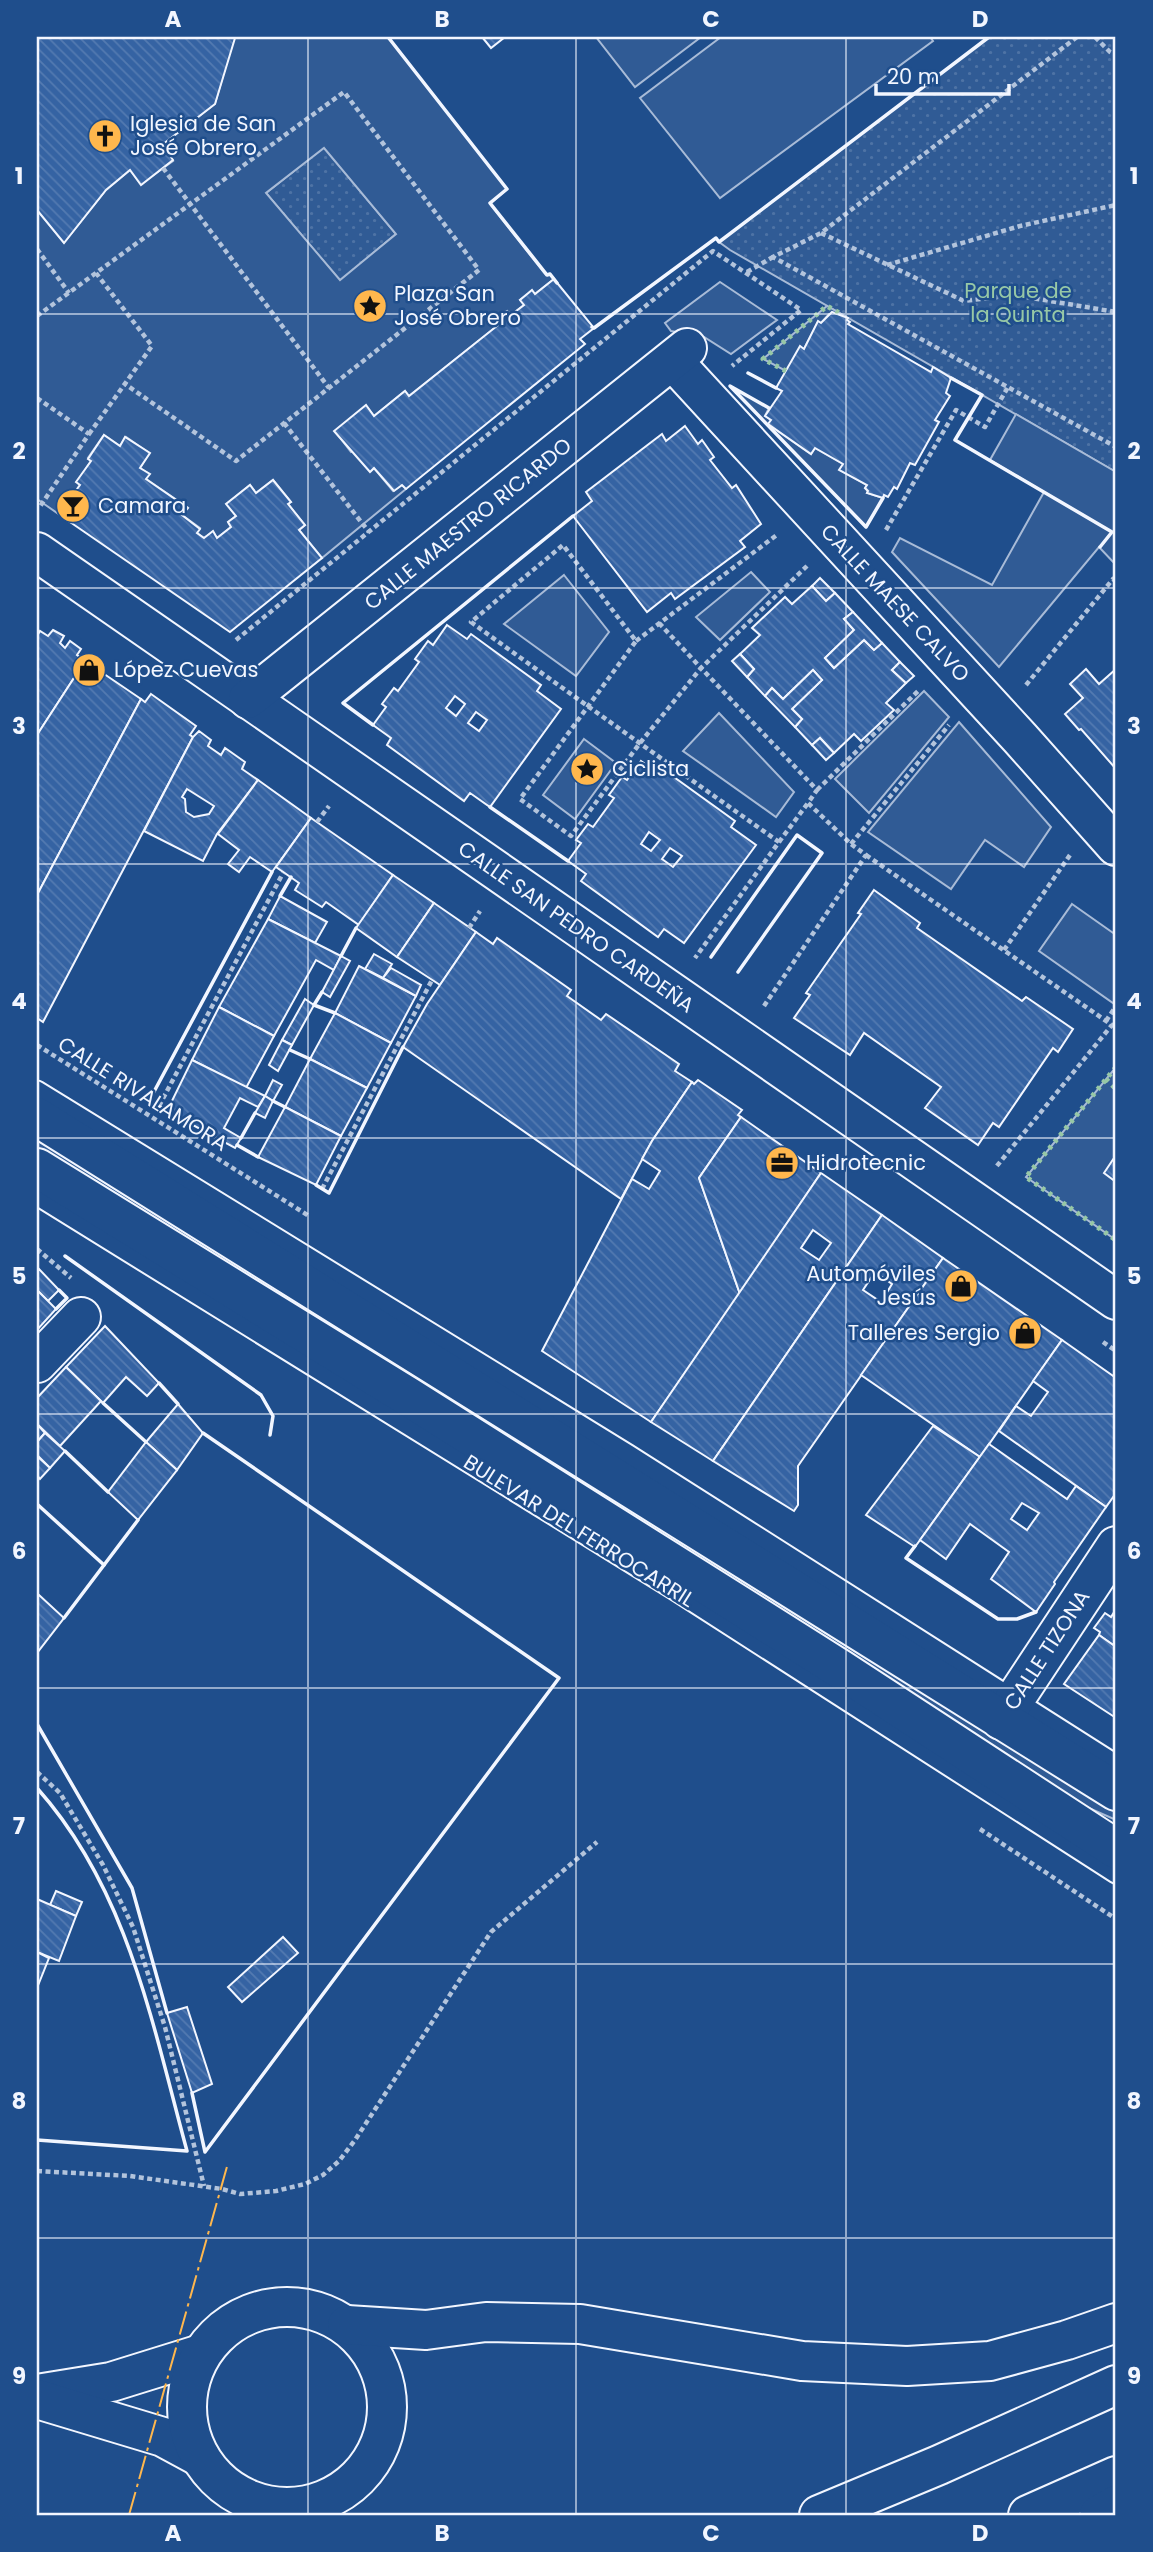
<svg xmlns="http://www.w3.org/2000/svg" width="1153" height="2552" font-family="Poppins,sans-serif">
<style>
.park{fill:url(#park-dots);stroke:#a8bbd7;stroke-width:2}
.built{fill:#305b95;stroke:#a8bbd7;stroke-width:2;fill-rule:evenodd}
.building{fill:url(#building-back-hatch);stroke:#f2f6ff;stroke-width:2;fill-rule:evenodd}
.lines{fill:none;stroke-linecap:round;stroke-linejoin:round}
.lane-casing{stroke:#f2f6ff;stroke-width:23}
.street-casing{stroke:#f2f6ff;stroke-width:42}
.secondary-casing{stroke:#f2f6ff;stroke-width:42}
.primary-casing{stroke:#f2f6ff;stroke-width:42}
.highway-casing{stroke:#f2f6ff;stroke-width:42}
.path{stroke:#b3c4dc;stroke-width:4.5;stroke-dasharray:5 3.5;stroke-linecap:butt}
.lane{stroke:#1f4e8c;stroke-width:19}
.street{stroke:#1f4e8c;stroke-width:38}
.secondary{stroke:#1f4e8c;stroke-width:38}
.primary{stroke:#1f4e8c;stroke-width:38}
.highway{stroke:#1f4e8c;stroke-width:38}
.hedge{stroke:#97c8a6;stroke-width:5;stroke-dasharray:3.5 5;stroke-linecap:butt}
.wall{stroke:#f2f6ff;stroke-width:3.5}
.power{stroke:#ffb74d;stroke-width:2;stroke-dasharray:24 5 3.5 5;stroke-linecap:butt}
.grid{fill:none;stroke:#f2f6ff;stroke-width:2;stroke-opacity:0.55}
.labels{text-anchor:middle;stroke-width:5;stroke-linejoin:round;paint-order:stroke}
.poi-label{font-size:21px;fill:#f2f6ff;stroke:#1f4e8c;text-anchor:start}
.park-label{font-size:21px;fill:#97c8a6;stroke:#1f4e8c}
.street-label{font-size:21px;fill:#f2f6ff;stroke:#1f4e8c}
.neatline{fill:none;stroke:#f2f6ff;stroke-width:2.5}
.grid-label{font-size:23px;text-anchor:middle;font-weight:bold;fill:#f2f6ff}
</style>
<defs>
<pattern id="park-dots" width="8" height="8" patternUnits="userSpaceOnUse" patternTransform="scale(1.75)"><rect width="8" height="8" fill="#305b95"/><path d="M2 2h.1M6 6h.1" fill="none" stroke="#4e73a5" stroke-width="1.8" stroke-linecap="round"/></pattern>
<pattern id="building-back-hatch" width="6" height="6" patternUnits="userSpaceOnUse" patternTransform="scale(1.75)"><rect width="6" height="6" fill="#3563a3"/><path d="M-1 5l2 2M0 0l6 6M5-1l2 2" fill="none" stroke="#537ab1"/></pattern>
</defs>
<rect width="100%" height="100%" fill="#1f4e8c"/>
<g class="park">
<path d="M989,37H1116V472L730,250L719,242Z"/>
<path d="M324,147L396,234L340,281L266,193Z"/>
</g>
<g class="built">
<path d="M234,37H388L507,189L490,204L546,275L550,274L554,279L535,294L532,291L520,300L524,305L511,315L507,311L499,317L502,322L409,396L405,391L374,416L366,406L335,431L351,452L353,451L371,471L374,468L393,491L402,485L406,489L322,558L299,530L305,525L288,504L291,502L273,480L256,493L250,485L227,504L236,516L228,522L231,527L217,538L213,532L204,538L197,533L200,528L182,515L187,507L146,479L149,474L140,468L149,453L126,437L120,446L104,435L88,458L91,461L77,482L80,485L63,509L73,517L70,522L37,499V210L64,243L106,190L130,170L141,184L173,161L162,145L215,104ZM324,148L396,234L340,280L266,193Z"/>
<path d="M596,37H701L635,87Z"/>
<path d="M721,37H930L933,41L720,198L640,98Z"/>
<path d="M720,282L777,320L731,354L704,337L671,331L665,323Z"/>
<path d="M827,306L841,314L840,316L829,314L821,323L818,322L804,349L786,371L763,359Z"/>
<path d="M730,386L769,408L765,416L771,420L769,425L811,454L815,448L843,464L840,470L867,485L865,488L868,491L867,493L883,498L866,527Z"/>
<path d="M1016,414L1116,472V565L1099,547L999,667L892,552L900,538L992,585L1044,492L990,460Z"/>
<path d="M751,572L770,592L720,640L696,617Z"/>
<path d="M564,575L609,632L576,676L504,624Z"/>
<path d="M924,691L949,717L869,813L835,779Z"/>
<path d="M719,713L794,792L776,817L683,751Z"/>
<path d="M959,722L1051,827L1024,867L985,840L951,889L868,832Z"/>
<path d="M584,739L616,763L575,819L543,795Z"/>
<path d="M1072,904L1116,935V999L1113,1003L1039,951Z"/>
<path d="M1116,1067V1240L1026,1177Z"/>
<path d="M37,1134L581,1474L575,1483L37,1150Z"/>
<path d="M614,1493L1116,1811V1820L1057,1794L607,1503Z"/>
</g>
<g class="building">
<path d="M37,37L235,38L215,104L162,145L173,160L141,185L130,170L106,190L64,243L37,210Z"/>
<path d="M482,37H505L491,48Z"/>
<path d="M554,279L594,328L580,339L585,344L406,489L402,485L394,491L374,468L370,472L334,431L366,405L374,416L405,391L409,396L502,322L498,318L507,311L511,315L524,305L520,300L532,290L535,294Z"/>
<path d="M832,312L848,318L847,320L850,322L848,324L931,372L933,367L951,378L946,393L950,396L935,420L939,422L915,465L910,463L897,489L894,487L888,497L884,495L883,498L867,493L868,491L865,488L867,485L839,470L843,464L815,448L811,454L768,424L771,420L765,416L782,391L776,388L800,346L804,349L818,321L821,323Z"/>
<path d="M685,426L698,444L702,440L714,457L710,460L732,488L736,485L761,524L740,541L745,547L675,599L671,593L647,612L573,516L592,501L586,492L662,434L666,441Z"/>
<path d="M104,435L120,446L125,437L150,453L140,468L150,474L146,479L188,508L182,515L200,529L197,533L204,538L213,531L217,538L231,527L228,522L236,516L226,504L250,485L256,493L273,480L291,502L288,504L305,525L299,530L322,558L230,632L70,522L73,517L62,509L80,485L76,482L91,461L88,459Z"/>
<path d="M820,578L835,593L826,601L812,586Z"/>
<path d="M812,586L826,601L835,593L853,612L844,619L854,630L825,658L834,668L864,640L874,650L882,643L900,662L892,670L906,683L886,703L894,710L861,741L854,734L834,753L820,738L812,745L795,727L802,719L792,709L822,680L813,670L783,699L772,688L765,696L747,677L754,669L740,654L760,635L752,628L785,597L792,604Z"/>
<path d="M853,612L882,643L874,650L864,640L834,668L825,658L854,630L844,619Z"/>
<path d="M447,625L467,639L471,634L541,685L537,691L561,709L490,807L470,793L464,801L387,745L391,738L373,725L386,707L382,704L394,688L398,691L419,662L415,659L428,641L433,645ZM455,696L465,704L456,716L446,708ZM476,712L487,720L479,731L468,723Z"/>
<path d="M53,630L64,636L60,643L65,648L70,641L81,649L77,655L85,661L37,735V636L40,631L48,636Z"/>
<path d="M740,654L754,669L747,677L732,661Z"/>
<path d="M85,661L141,699L37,895V735Z"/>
<path d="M900,662L914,676L906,683L892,670Z"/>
<path d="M1086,669L1099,684L1116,669V769L1081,729L1079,730L1065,714L1083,698L1070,684Z"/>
<path d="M813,670L822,680L792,709L802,719L795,727L765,696L772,688L783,699Z"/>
<path d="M151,694L196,726L190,735L193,737L43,1022L37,1018V895L141,699L145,702Z"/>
<path d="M199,731L211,740L208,746L221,755L225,748L245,762L242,769L258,780L217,834L203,861L144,831L193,737ZM187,789L214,806L209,814L194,817L186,812L185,799L182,797Z"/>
<path d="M820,738L834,753L826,760L812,745Z"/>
<path d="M641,761L661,775L664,770L735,821L731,827L756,845L684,943L664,929L658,937L581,881L586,874L568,861L581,843L576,840L588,824L593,827L614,798L609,795L622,777L627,780ZM649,832L660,840L651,851L641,844ZM670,848L682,856L673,867L662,859Z"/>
<path d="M258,780L311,818L272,872L250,857L239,872L228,864L239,850L218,834Z"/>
<path d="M311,818L393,875L359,925L326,902L322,907L295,890L299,883L276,867Z"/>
<path d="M393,875L434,903L397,957L356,928Z"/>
<path d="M874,890L920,923L917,928L1022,1001L1026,997L1073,1029L1058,1052L1053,1048L999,1127L993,1123L978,1145L925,1108L941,1087L864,1033L850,1055L794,1018L810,995L806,993L861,914L858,913Z"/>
<path d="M280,896L327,922L315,943L268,919Z"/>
<path d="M434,903L476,932L440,985L397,957Z"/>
<path d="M268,919L341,956L334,970L316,960L274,1036L219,1007Z"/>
<path d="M476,932L493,944L497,938L571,990L567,996L601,1020L606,1014L679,1064L675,1071L692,1082L652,1141L621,1199L403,1047L427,1004Z"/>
<path d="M374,954L392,964L383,978L365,969Z"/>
<path d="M341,956L350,961L330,997L322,992Z"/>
<path d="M359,966L416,996L391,1043L335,1013Z"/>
<path d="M391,968L421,985L416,996L383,978Z"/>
<path d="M305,999L314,1005L292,1045L282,1040Z"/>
<path d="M219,1007L274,1036L246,1088L192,1060Z"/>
<path d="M335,1013L391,1043L367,1088L310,1059Z"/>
<path d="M282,1040L292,1045L278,1071L269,1065Z"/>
<path d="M310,1059L367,1088L341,1136L285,1107Z"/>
<path d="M192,1060L265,1096L258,1107L240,1098L224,1128L241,1138L235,1148L167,1111Z"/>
<path d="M273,1080L282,1085L273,1101L265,1096Z"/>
<path d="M698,1080L742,1110L738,1115L741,1117L699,1178L740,1294L651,1422L542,1351L632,1179L649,1189L660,1171L642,1159L652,1141L692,1082L694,1084Z"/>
<path d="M265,1096L273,1101L265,1118L255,1113Z"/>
<path d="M285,1107L341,1136L316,1185L258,1157Z"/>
<path d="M741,1117L821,1173L740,1294L699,1178Z"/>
<path d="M1116,1155V1182L1104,1173Z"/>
<path d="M821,1173L882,1215L713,1461L651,1422ZM813,1230L831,1243L819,1260L801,1248Z"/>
<path d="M882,1215L943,1258L798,1466V1505L794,1511L713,1461ZM875,1272L892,1284L881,1302L863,1290Z"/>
<path d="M943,1258L1062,1340L980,1457L861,1375Z"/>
<path d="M38,1268L59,1290L48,1301L37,1290Z"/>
<path d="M37,1290L56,1309L37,1330Z"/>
<path d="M105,1326L159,1383L147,1396L126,1377L103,1403L66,1367Z"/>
<path d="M1062,1340L1116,1378V1493L1106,1507L999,1431L1016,1406L1031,1416L1048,1392L1033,1381Z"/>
<path d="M66,1367L101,1401L60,1446L37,1424V1398Z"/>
<path d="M178,1404L203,1433L177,1470L146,1442Z"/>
<path d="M37,1424L45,1433L37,1442Z"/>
<path d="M933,1426L980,1457L915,1547L866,1515Z"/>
<path d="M45,1433L65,1451L50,1468L37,1455V1442Z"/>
<path d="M146,1442L177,1470L138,1520L108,1492Z"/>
<path d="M989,1444L1067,1499L1076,1486L1106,1507L1054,1582L1055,1584L1036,1612L991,1579L1009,1552L970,1524L946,1559L920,1540ZM1022,1503L1039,1513L1027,1530L1011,1519Z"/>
<path d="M37,1456L50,1468L40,1479L37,1475Z"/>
<path d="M39,1595L64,1618L37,1653V1598Z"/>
<path d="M1116,1609V1647L1099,1635L1100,1632L1094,1628L1105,1613L1111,1617Z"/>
<path d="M1099,1635L1116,1647V1718L1064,1684Z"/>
<path d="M56,1891L82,1902L76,1916L50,1905Z"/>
<path d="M37,1899L76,1916L59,1961L37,1952Z"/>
<path d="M283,1937L298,1953L242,2002L228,1987Z"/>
<path d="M37,1952L49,1958L37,1988Z"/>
<path d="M187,2007L212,2084L192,2093L167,2013Z"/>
</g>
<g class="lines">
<g class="lane-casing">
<g id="lane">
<path d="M37,1091L627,1454L1116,1765"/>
<path d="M37,1195L675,1590L1116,1873"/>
</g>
</g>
<g class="street-casing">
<g id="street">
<path d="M673,361L1020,738L1116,846"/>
<path d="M37,552L1116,1300"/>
<path d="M248,699L687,348"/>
<path d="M37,1363L81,1317"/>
<path d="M1001,1720L1116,1546"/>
<path d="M37,2394L111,2382L201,2354"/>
<path d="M37,2399L163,2437L200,2457"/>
</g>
</g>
<g class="secondary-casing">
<g id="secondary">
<path d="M37,1117L1116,1791"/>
<path d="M37,1168L407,1396L840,1669L1116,1849"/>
</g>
</g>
<g class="primary-casing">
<circle id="primary" cx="287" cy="2407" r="100"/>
</g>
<g class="highway-casing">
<g id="highway">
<path d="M347,2325L426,2330L486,2322L580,2324L802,2361L907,2366L990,2361L1067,2340L1116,2323"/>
<path d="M819,2515L939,2465L1116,2385"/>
<path d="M1028,2515L1116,2476"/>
<path d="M1099,2515L1116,2505"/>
</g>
</g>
<g class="path">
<path d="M1077,37L821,233L773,257L1116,447"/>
<path d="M1095,37L1110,52L1116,55"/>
<path d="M163,168L329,388"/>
<path d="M821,233L964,301L1014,295L1116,312"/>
<path d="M37,249L69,293"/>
<path d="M887,265L1020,226L1116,205"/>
<path d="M747,272L773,257"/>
<path d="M37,316L344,92L479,270L236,461L125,384"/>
<path d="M37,398L89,434L39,508"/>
<path d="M284,423L369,532"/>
<path d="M89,434L152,346L96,273"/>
<path d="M886,530L956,410L985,427L1008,387"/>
<path d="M659,623L701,668L640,743L571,836L520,799L636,641L563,545L471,622C573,696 676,769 779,842L695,958"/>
<path d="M236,640L713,251L801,310L732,366"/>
<path d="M636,641L778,534"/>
<path d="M1026,685L1113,579L1116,582"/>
<path d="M817,790L918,691"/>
<path d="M317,822L329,806"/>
<path d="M779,842L808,803"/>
<path d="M851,844L949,725"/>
<path d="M866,855L1112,1025L996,1167"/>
<path d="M469,928L480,911"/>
<path d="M1004,950L1070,855"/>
<path d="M764,1006L866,855L851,844L808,803L817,790L701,668L807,566"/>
<path d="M1106,1021L1116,1006"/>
<path d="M37,1045L309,1216"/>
<path d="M159,1106L283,873"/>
<path d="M322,1189L432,980"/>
<path d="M37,1249L71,1278"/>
<path d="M1103,1342L1116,1351"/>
<path d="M37,1772L60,1793L103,1865L133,1927L165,2027L204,2186"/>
<path d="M980,1829L1116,1919"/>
<path d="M37,2171L130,2176L222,2189L240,2194L276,2191L305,2184L323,2175L339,2161L355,2140L491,1932L597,1842"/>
</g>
<use href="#lane" class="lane"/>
<use href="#street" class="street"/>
<use href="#secondary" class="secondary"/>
<use href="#primary" class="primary"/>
<use href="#highway" class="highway"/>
<g class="hedge">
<path d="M786,371L763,359L827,306L841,314"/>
<path d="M1116,1067L1026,1177L1116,1240"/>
<path d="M1106,1079L1116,1089"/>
</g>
<g class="wall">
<path d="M388,37L507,189L490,203L547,275L550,274L557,283"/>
<path d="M592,327L594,328L716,238L719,242L989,37"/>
<path d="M748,373L776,388"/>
<path d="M951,378L982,395L955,440L1112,532L1100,547"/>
<path d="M769,408L730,386L866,527L883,498"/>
<path d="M373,725L343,703L573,516"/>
<path d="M490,807L568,861"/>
<path d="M280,896L291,877"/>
<path d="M341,956L356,928"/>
<path d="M711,957L797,835L822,853L738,972"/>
<path d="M322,992L314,1005L335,1013"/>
<path d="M290,1050L310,1059"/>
<path d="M273,1101L285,1107"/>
<path d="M167,1111L149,1101L272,872"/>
<path d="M241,1138L255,1113"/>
<path d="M237,1145L258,1157"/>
<path d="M316,1185L329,1193L403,1047"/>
<path d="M65,1256L261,1395L273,1416L270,1435"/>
<path d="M56,1309L67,1298L59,1290"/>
<path d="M159,1383L178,1404"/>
<path d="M103,1403L146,1442"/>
<path d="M65,1451L108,1492"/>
<path d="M37,1504L104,1565"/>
<path d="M915,1546L906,1558L998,1619H1017L1036,1612"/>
<path d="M64,1618L138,1520"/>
<path d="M37,1724L132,1888L167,2013"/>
<path d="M37,1788C128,1890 152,2023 187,2151L37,2140"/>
<path d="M192,2093L205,2152L559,1678L203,1433"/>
</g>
<path class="power" d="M129,2515L228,2163"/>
</g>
<path class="grid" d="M308,37V2515M576,37V2515M846,37V2515M37,314H1116M37,588H1116M37,864H1116M37,1138H1116M37,1414H1116M37,1688H1116M37,1964H1116M37,2238H1116"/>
<defs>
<g id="church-disc" transform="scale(1.75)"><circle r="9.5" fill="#ffb74d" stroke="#1f4e8c"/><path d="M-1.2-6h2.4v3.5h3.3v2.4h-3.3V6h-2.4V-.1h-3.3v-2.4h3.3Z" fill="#111"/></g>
<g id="sight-disc" transform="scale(1.75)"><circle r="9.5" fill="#ffb74d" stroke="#1f4e8c"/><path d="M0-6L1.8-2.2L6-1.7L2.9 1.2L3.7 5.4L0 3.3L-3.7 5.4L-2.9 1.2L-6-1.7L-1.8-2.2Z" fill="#111"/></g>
<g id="bar-disc" transform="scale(1.75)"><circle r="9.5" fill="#ffb74d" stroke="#1f4e8c"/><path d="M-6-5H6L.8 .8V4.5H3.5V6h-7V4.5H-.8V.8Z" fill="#111"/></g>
<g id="shop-disc" transform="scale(1.75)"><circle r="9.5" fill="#ffb74d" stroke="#1f4e8c"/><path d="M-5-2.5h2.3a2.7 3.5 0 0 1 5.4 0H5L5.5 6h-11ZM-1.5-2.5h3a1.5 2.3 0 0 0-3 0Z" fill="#111"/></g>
<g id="office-disc" transform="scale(1.75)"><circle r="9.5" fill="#ffb74d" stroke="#1f4e8c"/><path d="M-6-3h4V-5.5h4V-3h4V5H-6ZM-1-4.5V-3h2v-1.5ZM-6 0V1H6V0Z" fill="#111"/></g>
</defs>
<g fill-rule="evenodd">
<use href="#church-disc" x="105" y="136"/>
<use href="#sight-disc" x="370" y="306"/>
<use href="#bar-disc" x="73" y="506"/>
<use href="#shop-disc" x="89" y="670"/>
<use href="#sight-disc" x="587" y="769"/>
<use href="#office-disc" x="782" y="1163"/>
<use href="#shop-disc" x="961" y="1286"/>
<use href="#shop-disc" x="1025" y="1333"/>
</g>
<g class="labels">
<g class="poi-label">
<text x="130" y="131">Iglesia de San<tspan x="130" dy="24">José Obrero</tspan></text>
<text x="394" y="301">Plaza San<tspan x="394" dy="24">José Obrero</tspan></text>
<text x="98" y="513">Camara</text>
<text x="114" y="677">López Cuevas</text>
<text x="612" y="776">Ciclista</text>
<text x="806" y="1170">Hidrotecnic</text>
<text x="936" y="1281" text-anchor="end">Automóviles<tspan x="936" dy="24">Jesús</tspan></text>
<text x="1000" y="1340" text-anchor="end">Talleres Sergio</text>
</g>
<g class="park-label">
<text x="1018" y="298">Parque de<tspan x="1018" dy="24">la Quinta</tspan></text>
</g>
<g class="street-label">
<text transform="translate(468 524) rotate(-39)" y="7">CALLE MAESTRO RICARDO</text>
<text transform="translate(895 603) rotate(47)" y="7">CALLE MAESE CALVO</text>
<text transform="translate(576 927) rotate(35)" y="7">CALLE SAN PEDRO CARDEÑA</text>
<text transform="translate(143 1094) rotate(32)" y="7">CALLE RIVALAMORA</text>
<text transform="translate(579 1531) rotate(32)" y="7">BULEVAR DEL FERROCARRIL</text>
<text transform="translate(1047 1650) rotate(-57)" y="7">CALLE TIZONA</text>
</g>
</g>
<rect width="1153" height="2552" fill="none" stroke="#1f4e8c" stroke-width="77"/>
<path d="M876 84v10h133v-10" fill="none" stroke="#f2f6ff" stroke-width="3.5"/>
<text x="887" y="84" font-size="21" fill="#f2f6ff" stroke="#1f4e8c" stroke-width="5" paint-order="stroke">20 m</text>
<rect x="38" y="38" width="1076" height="2476" class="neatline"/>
<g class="grid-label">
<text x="173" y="27">A</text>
<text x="442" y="27">B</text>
<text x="711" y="27">C</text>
<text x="980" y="27">D</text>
<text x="19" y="184">1</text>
<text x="1134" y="184">1</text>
<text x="19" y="459">2</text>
<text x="1134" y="459">2</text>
<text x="19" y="734">3</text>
<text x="1134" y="734">3</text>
<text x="19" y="1009">4</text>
<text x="1134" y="1009">4</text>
<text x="19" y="1284">5</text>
<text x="1134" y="1284">5</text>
<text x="19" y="1559">6</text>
<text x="1134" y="1559">6</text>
<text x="19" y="1834">7</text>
<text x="1134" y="1834">7</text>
<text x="19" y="2109">8</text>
<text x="1134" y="2109">8</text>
<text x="19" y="2384">9</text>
<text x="1134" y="2384">9</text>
<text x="173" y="2541">A</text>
<text x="442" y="2541">B</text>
<text x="711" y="2541">C</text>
<text x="980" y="2541">D</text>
</g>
</svg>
